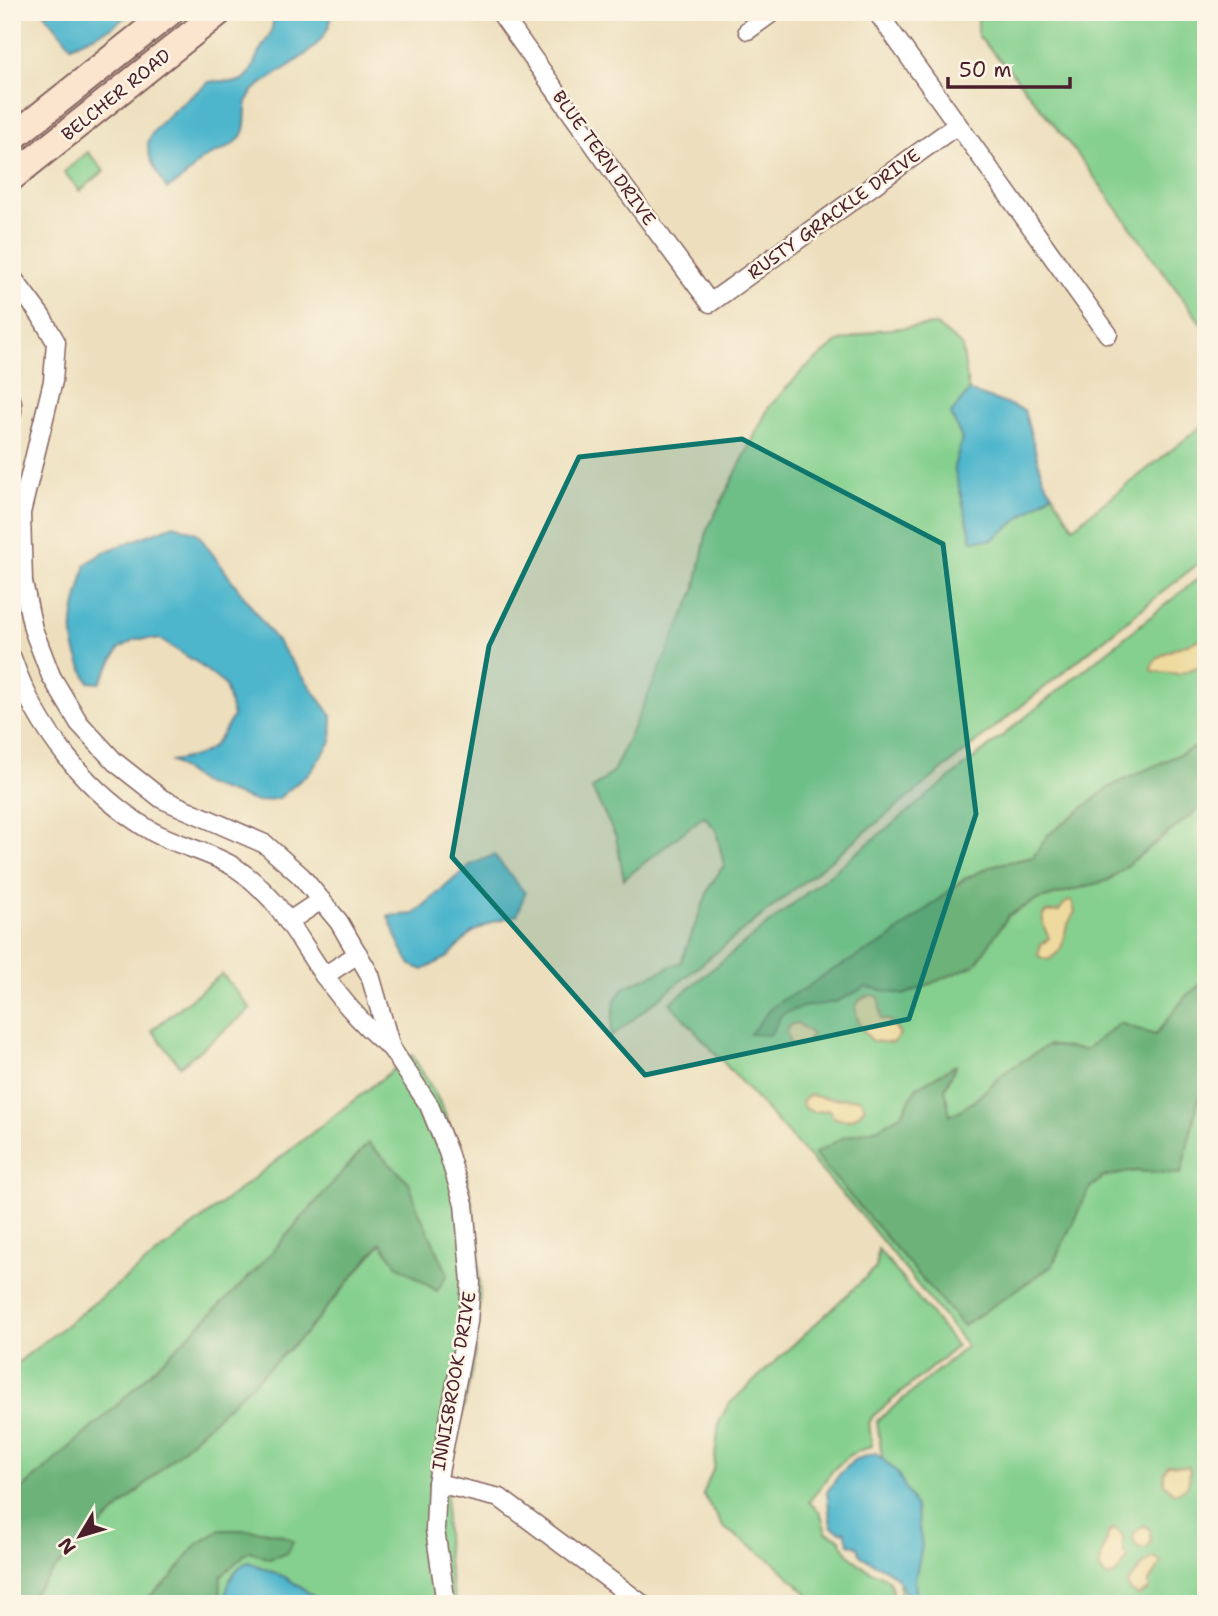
<svg xmlns="http://www.w3.org/2000/svg" width="1218" height="1616" font-family="'Shantell Sans',sans-serif">
<style>
.green{fill:#85d08e;stroke:#68785c;stroke-width:2}
.forest{fill:#6cb279;stroke:#5b6852;stroke-width:2}
.sand{fill:#eeda9e;stroke:#9c7c64;stroke-width:2}
.water{fill:#4eb6cc;stroke:#4c6a7c;stroke-width:2}
.lines{fill:none;stroke-linecap:round;stroke-linejoin:round}
.minor-casing{stroke:#83625e;stroke-width:21}
.secondary-casing{stroke:#83625e;stroke-width:30}
.minor{stroke:#fff;stroke-width:18}
.secondary{stroke:#fbe5cf;stroke-width:26}
.marked{fill:#0f766e;fill-opacity:0.2;stroke:#0f766e;stroke-width:5;stroke-linejoin:round}
.labels{text-anchor:middle;stroke-width:5;stroke-linejoin:round;paint-order:stroke}
.street-label{font-size:18px;fill:#4a1f2b;stroke:#fcf5e5}
</style>
<rect width="100%" height="100%" fill="#fcf5e5"/>
<filter id="ink" filterUnits="userSpaceOnUse"><feTurbulence type="fractalNoise" baseFrequency=".0143" numOctaves="2"/><feDisplacementMap in="SourceGraphic" scale="14" xChannelSelector="R" yChannelSelector="G"/><feConvolveMatrix kernelMatrix="1 2 1 2 8 2 1 2 1" color-interpolation-filters="sRGB"/></filter>
<filter id="wash" filterUnits="userSpaceOnUse"><feTurbulence type="fractalNoise" baseFrequency=".00686" numOctaves="4" result="noise"/><feDisplacementMap in="SourceGraphic" scale="28" xChannelSelector="R" yChannelSelector="G"/><feGaussianBlur stdDeviation="1.57" result="paint"/><feColorMatrix in="noise" values="0 0 0 0 0 0 0 0 0 0 0 0 0 0 0 0 0 1.4 0 .05"/><feComposite in="paint" operator="in"/></filter>
<g filter="url(#wash)">
<rect width="100%" height="100%" fill="#eddfbd"/>
<g class="green">
<path d="M978,12H1206V330L1075,151L1014,75L978,36Z"/>
<path d="M88,152L104,171L80,191L64,172Z"/>
<path d="M936,325L962,346L969,392L952,414L962,439L954,467L992,540L1052,493L1073,527L1206,423V557L610,1038L615,1000L625,987L681,962L710,886L724,865L716,830L704,816L624,879L616,837L592,789L613,772L695,591L707,530L769,407L804,369L838,342L878,330Z"/>
<path d="M1206,572V1604H902L877,1421L967,1346L862,1216L670,1003Z"/>
<path d="M222,974L251,1009L180,1066L152,1030Z"/>
<path d="M412,1055C421,1070 431,1085 439,1101C476,1178 487,1267 475,1351C470,1390 457,1428 451,1466C443,1512 444,1559 456,1604H12V1367Z"/>
<path d="M878,1249L957,1346L873,1416L869,1423L872,1446L849,1455L833,1470L809,1502L820,1512L826,1532L840,1539C844,1552 861,1568 875,1573C880,1576 886,1576 889,1581C893,1587 893,1597 894,1604H819L772,1561L723,1527L703,1494L714,1467L719,1422L728,1405L876,1268Z"/>
</g>
<g class="forest">
<path d="M1206,746V803L1109,880L1037,900L1009,915L975,965L904,995L866,987L836,1002L803,1007L782,1014L770,1035L750,1034L770,1009L785,998L806,988L825,974L886,941L964,879L994,865L1033,857L1048,835L1111,786L1191,749Z"/>
<path d="M1206,980V1089L1199,1097L1181,1174L1136,1171L1103,1177L1089,1189L1052,1266L963,1326L814,1154L844,1137L878,1128L902,1114L916,1088L956,1065L945,1089L950,1116L973,1102L1005,1072L1048,1045L1085,1050L1120,1023L1155,1035L1186,996Z"/>
<path d="M368,1143L409,1182L418,1210L448,1274L437,1291L397,1265L381,1243L305,1334L54,1570L24,1604H12V1498L112,1410L256,1270Z"/>
<path d="M220,1530C239,1530 280,1528 293,1542L288,1553L270,1559L249,1551L221,1576L220,1604H141L172,1577L195,1546Z"/>
</g>
<g class="sand">
<path d="M1203,638L1206,639V664L1179,674L1153,671L1151,668C1156,651 1187,645 1203,638Z"/>
<path d="M1069,901H1072L1075,912C1072,917 1068,923 1066,929C1062,945 1064,950 1048,960L1040,957L1038,954L1041,945L1049,938L1043,925V915L1046,912L1059,911L1063,905Z"/>
<path d="M871,995L879,997L881,1019L890,1021L900,1034L893,1043L872,1041C862,1030 842,1001 871,995Z"/>
<path d="M797,1023L812,1034L807,1042L794,1046L790,1043L786,1032L790,1025Z"/>
<path d="M811,1095C823,1100 846,1098 860,1099L865,1106C858,1119 847,1123 833,1117L829,1110L814,1112L804,1108L802,1102L806,1097Z"/>
<path d="M1168,1465L1189,1467C1191,1480 1189,1491 1174,1493L1164,1484V1472Z"/>
<path d="M1145,1525L1150,1530L1151,1543L1146,1549L1138,1548L1133,1539L1135,1532Z"/>
<path d="M1115,1528L1123,1537V1550L1128,1559C1121,1566 1117,1578 1106,1577L1100,1569C1099,1555 1106,1546 1108,1533Z"/>
<path d="M1154,1557L1161,1563L1149,1582V1590L1138,1596L1129,1589L1127,1584C1131,1578 1147,1560 1154,1557Z"/>
</g>
<g class="water">
<path d="M44,12H132L111,28L71,46Z"/>
<path d="M284,12H332C330,50 280,68 254,90C239,104 252,126 238,140C226,152 210,153 200,161C196,164 193,170 189,173C183,179 175,184 167,189C160,177 147,159 148,144C149,126 194,95 209,82C221,79 229,83 236,82C253,78 253,63 259,52C266,40 272,35 273,21Z"/>
<path d="M969,391L1024,410L1043,478L1052,493L992,540H972L954,467L962,439L951,414Z"/>
<path d="M174,525L197,533L332,716L331,742L311,771L279,798L257,802L202,783L171,761C211,754 213,751 233,716L225,685L196,662L159,639H136L119,649L100,683L89,682C62,633 74,615 86,564L104,552Z"/>
<path d="M494,855L525,893L517,915L492,922L471,933L448,957L423,970L411,965L400,946L388,916L414,914L470,865Z"/>
<path d="M876,1453L897,1472L916,1508L922,1546L915,1580L917,1604H910C896,1567 892,1575 861,1556L858,1547L849,1544L845,1531L840,1532L831,1526L827,1492L839,1475L854,1460Z"/>
<path d="M248,1562L285,1577L318,1599L321,1604H224C227,1586 231,1569 248,1562Z"/>
</g>
</g>
<g filter="url(#ink)">
<g class="lines">
<g class="minor-casing">
<g id="minor">
<path d="M500,12L619,180L710,303L957,125"/>
<path d="M877,12L1108,334"/>
<path d="M748,30L773,12"/>
<path d="M12,277L41,316L56,342L53,381L21,513L23,582L33,629L51,676L79,723L115,762L162,799L265,844L301,876L339,922L370,975L391,1048L429,1105L448,1152L464,1204L471,1282L468,1322L437,1483L435,1530L446,1604"/>
<path d="M12,402V412"/>
<path d="M12,658C36,729 88,794 153,832C179,846 211,852 236,868C248,876 262,889 272,900C291,922 306,950 323,974C343,1002 364,1027 391,1048"/>
<path d="M288,922L321,900"/>
<path d="M324,976L358,954"/>
<path d="M437,1483L500,1498L642,1604"/>
</g>
</g>
<g class="secondary-casing">
<g id="secondary">
<path d="M12,138L170,12"/>
<path d="M12,177L219,12"/>
</g>
</g>
<use href="#minor" class="minor"/>
<use href="#secondary" class="secondary"/>
</g>
</g>
<path class="marked" d="M742,439L943,544L976,814L909,1019L645,1075L452,857L489,646L579,457Z"/>
<g class="labels">
<g class="street-label">
<text transform="translate(116 95) rotate(-39)" y="6">BELCHER ROAD</text>
<text transform="translate(604 158) rotate(54)" y="6">BLUE TERN DRIVE</text>
<text transform="translate(834 214) rotate(-36)" y="6">RUSTY GRACKLE DRIVE</text>
<text transform="translate(454 1381) rotate(-80)" y="6">INNISBROOK DRIVE</text>
</g>
</g>
<rect width="1218" height="1616" fill="none" stroke="#fcf5e5" stroke-width="42"/>
<g transform="translate(80 1536) rotate(232)" stroke="#fcf5e5" stroke-width="5" paint-order="stroke">
<path d="M0-5L12 26L0 18L-12 26Z" fill="#4a1f2b"/>
<text y="-10" font-size="19" font-weight="bold" text-anchor="middle" fill="#4a1f2b">N</text>
</g>
<path d="M948 77v10h122v-10" fill="none" stroke="#4a1f2b" stroke-width="3.5"/>
<text x="959" y="77" font-size="21" fill="#4a1f2b" stroke="#fcf5e5" stroke-width="5" paint-order="stroke">50 m</text>
</svg>
